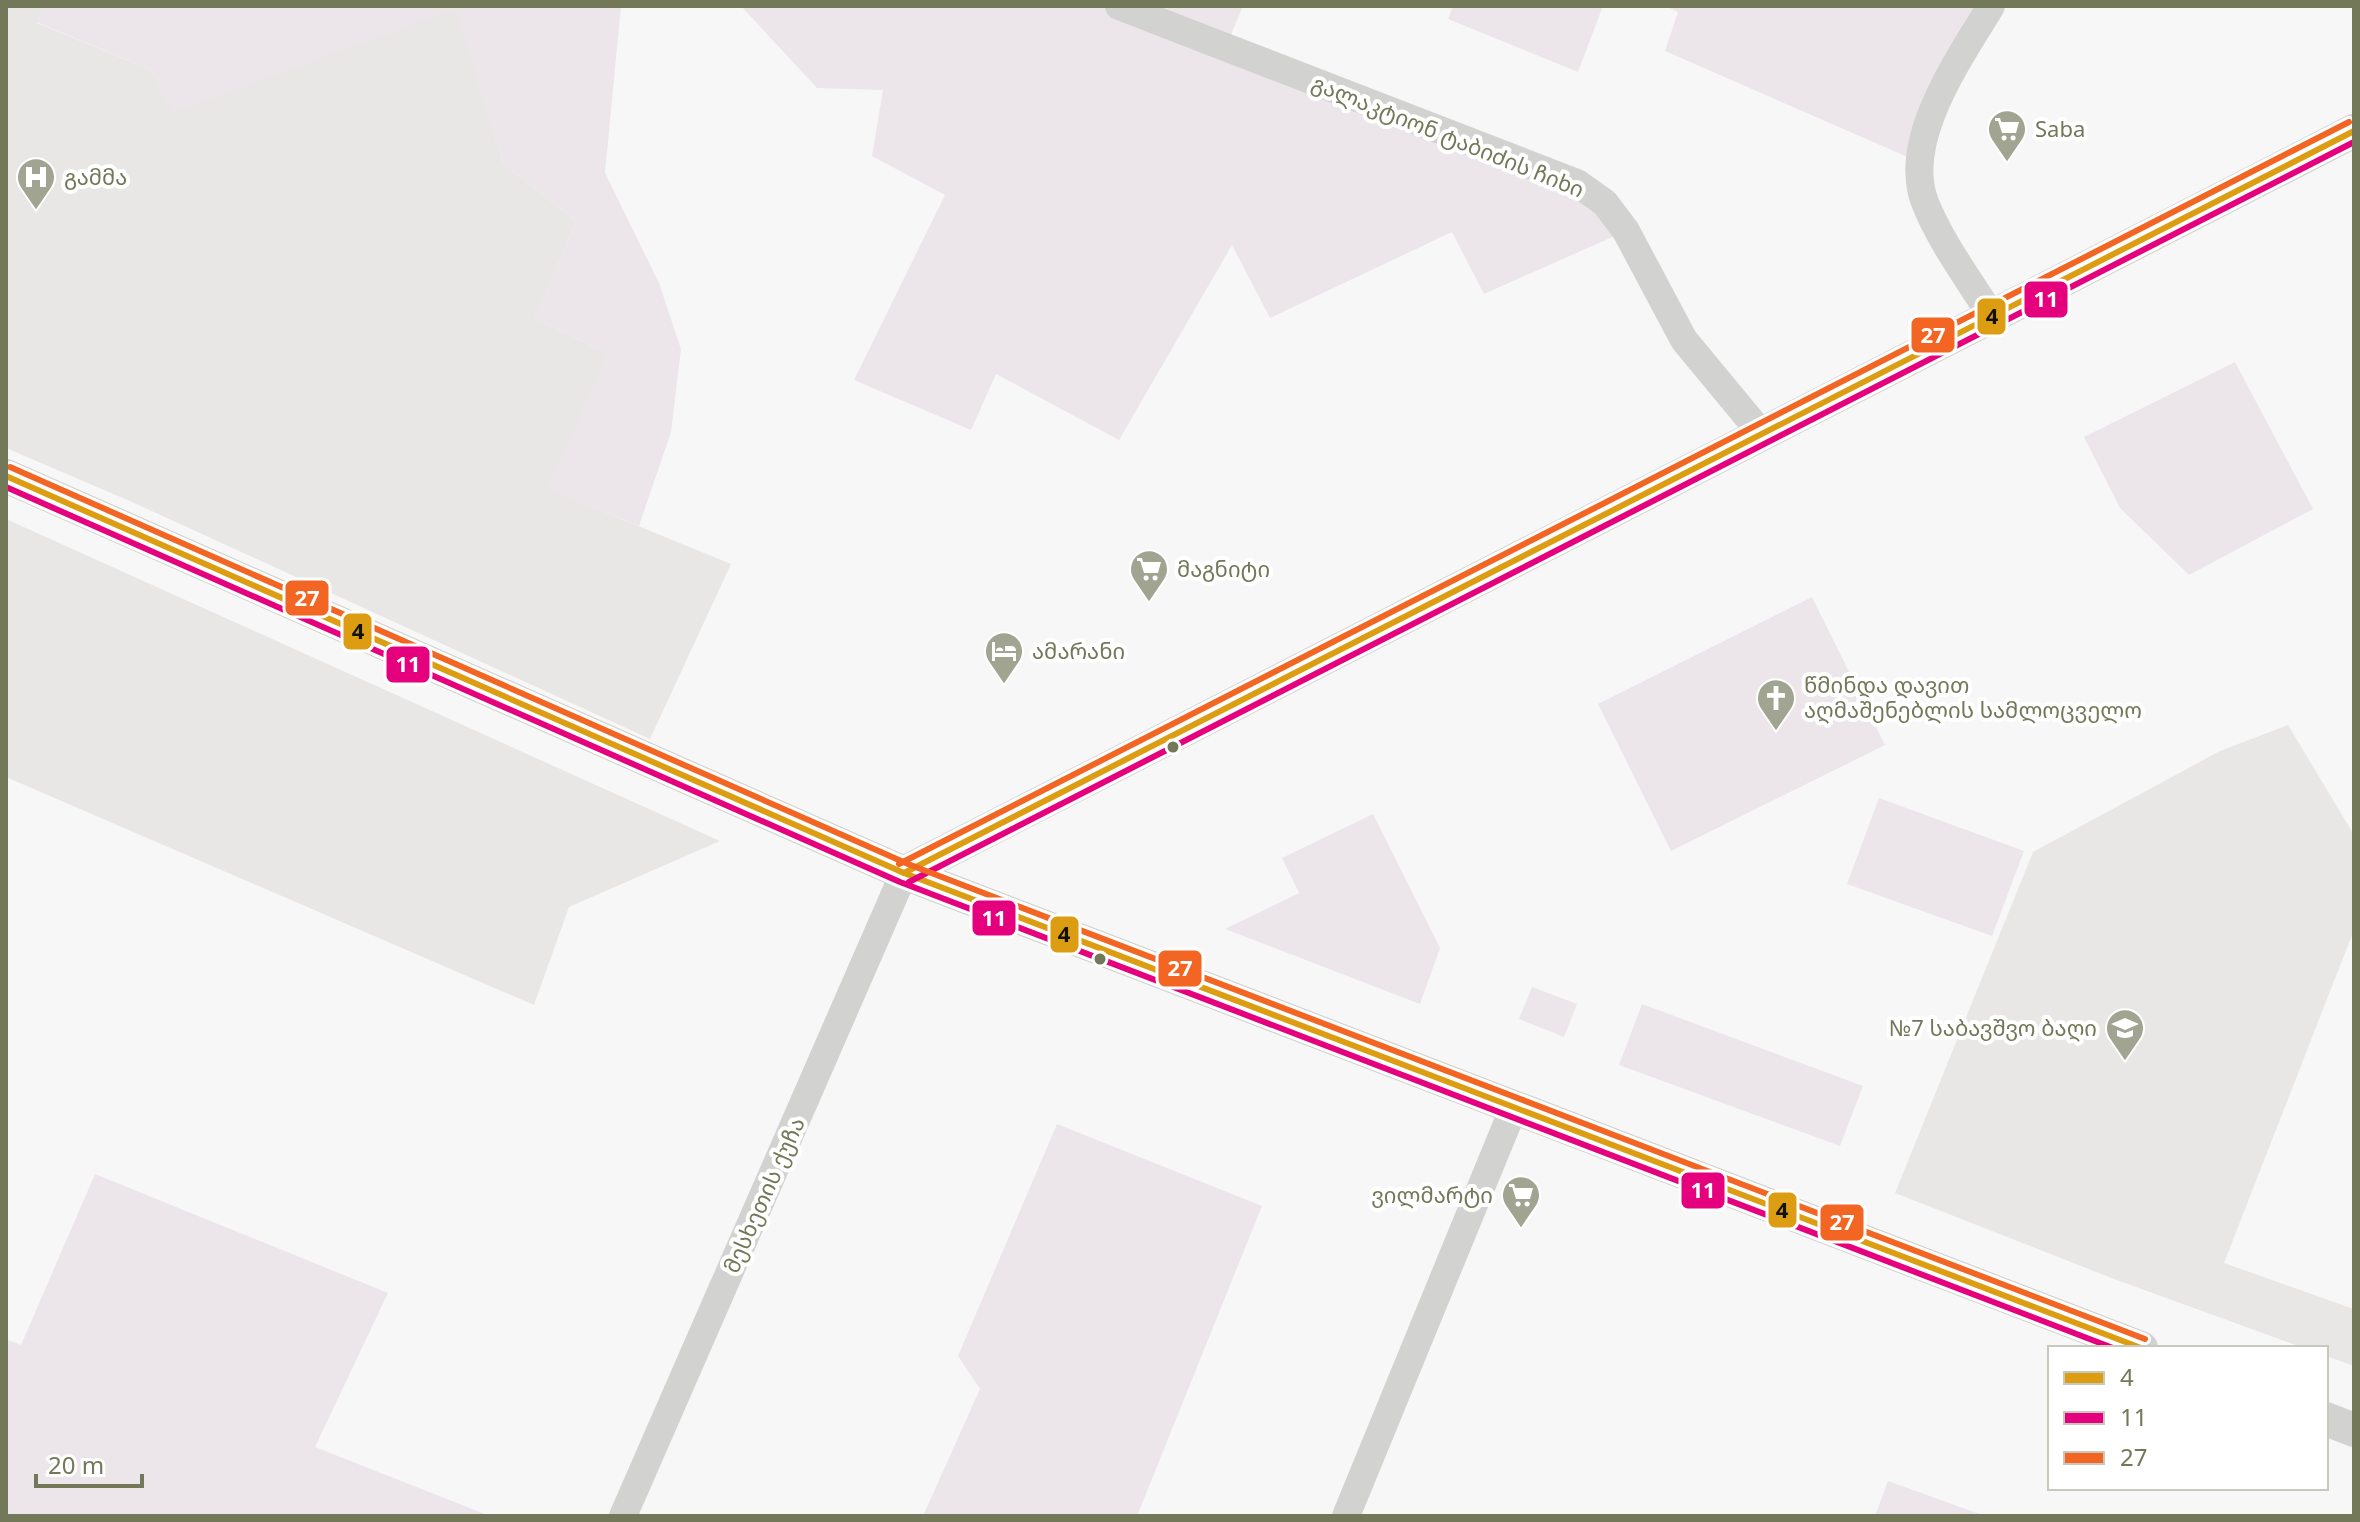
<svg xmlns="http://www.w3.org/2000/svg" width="2360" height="1522" font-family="'Noto Sans','Noto Sans Georgian',sans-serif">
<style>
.built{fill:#e8e7e6}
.green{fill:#ece5ea}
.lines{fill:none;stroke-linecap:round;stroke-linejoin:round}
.minor{stroke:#d2d2d0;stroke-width:28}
.tertiary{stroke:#d2d2d0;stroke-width:34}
.bus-1-casing{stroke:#fff;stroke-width:12}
.bus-2-casing{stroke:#fff;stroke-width:12}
.bus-3-casing{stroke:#fff;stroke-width:12}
.bus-1{stroke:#dc9d12;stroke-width:6}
.bus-2{stroke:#e5007d;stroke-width:6}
.bus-3{stroke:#f26522;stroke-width:6}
.bus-dot{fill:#727858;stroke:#fff;stroke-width:3}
.labels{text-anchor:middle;stroke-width:8;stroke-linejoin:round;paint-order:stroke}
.poi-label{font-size:22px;fill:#727858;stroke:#fff;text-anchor:start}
.street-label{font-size:22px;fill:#727858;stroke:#fff}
.line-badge{stroke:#fff;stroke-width:3}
.badge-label{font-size:22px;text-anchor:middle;font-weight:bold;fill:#fff}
.pale-badge-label{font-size:22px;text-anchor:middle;font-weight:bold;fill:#111}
</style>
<rect width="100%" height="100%" fill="#f8f7f8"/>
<g class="built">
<path d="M6,6H43L37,23L151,70L173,112L457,8L503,163L576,221L535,319L609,354L548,489L731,564L650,739L132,502L6,448Z"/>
<path d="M6,519L720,841L569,907L534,1005L6,777Z"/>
<path d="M2288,725L2354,835V930L2224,1263L2354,1309V1366L2326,1356V1348H2304L2114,1279L1895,1193L2033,852L2220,751Z"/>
</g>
<g class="green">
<path d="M43,6H621L605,173L659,283L681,349L671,432L639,526L547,489L609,354L535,319L576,221L503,163L457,9L173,113L151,70L36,22Z"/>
<path d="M741,6H1243L1226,47L1577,183L1626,231L1484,294L1452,232L1270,318L1232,245L1119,440L996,374L971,430L854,380L945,195L872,156L883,90L817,88Z"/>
<path d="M1453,6H1603L1578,72L1448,19Z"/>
<path d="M1666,6H1991L1919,162L1665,51L1678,12Z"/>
<path d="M2235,362L2313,509L2189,575L2120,508L2084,437Z"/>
<path d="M1812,597L1885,745L1671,851L1598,704Z"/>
<path d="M1879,798L2024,851L1992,936L1847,884Z"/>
<path d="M1373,814L1440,948L1420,1004L1225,929L1299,893L1282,858Z"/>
<path d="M1532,987L1577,1004L1564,1037L1519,1019Z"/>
<path d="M1642,1004L1863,1086L1840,1146L1619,1065Z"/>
<path d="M1057,1124L1262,1206L1137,1516H923L980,1389L958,1356Z"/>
<path d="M95,1174L388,1293L315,1447L490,1516H6V1339L21,1345Z"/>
<path d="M1888,1481L1985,1516H1875Z"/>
</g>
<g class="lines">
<g class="minor">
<path d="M1119,6L1577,183L1605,203L1626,231L1684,340L1761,433"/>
<path d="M1991,6C1960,58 1899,142 1926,205C1942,244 1970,281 1992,317"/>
<path d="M623,1516L904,873"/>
<path d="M1346,1516L1514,1107"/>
</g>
<g class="tertiary">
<path d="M6,476L904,873L2141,1348"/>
<path d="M904,873L2354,131"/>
<path d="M2326,1419L2354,1430"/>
</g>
<g class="bus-1-casing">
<g id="bus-1">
<path d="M6,476L904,873L2141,1348"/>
<path d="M904,873L2354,131"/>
</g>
</g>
<g class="bus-2-casing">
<g id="bus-2">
<path d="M6,487L900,882L2113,1348"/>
<path d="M909,882L2354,142"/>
</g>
</g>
<g class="bus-3-casing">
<g id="bus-3">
<path d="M10,467L908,864L2145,1339"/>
<path d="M899,864L2349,122"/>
</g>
</g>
<use href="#bus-1" class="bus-1"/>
<use href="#bus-2" class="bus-2"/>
<use href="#bus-3" class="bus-3"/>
</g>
<defs>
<g id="supermarket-pin" transform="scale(2)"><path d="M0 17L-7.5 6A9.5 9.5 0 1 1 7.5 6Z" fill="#a1a490" stroke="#fff"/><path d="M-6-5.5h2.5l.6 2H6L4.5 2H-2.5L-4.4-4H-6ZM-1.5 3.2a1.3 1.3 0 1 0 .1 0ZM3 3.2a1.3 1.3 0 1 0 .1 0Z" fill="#fff"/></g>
<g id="hospital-pin" transform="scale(2)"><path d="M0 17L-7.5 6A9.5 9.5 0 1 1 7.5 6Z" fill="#a1a490" stroke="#fff"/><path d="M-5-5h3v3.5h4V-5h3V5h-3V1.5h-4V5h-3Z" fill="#fff"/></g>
<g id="hotel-pin" transform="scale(2)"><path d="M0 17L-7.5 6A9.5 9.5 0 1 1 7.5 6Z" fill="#a1a490" stroke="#fff"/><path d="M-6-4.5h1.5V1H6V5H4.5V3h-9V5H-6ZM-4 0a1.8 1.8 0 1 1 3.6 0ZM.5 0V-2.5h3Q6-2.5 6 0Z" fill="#fff"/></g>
<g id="church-pin" transform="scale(2)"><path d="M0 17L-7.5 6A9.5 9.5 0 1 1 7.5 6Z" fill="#a1a490" stroke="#fff"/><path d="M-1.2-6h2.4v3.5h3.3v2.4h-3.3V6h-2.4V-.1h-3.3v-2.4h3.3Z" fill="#fff"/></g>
<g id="school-pin" transform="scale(2)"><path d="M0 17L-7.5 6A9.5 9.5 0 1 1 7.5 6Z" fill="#a1a490" stroke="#fff"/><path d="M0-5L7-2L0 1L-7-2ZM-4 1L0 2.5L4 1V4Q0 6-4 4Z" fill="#fff"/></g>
</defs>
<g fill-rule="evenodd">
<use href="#supermarket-pin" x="2007" y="129"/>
<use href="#hospital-pin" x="36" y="177"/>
<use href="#supermarket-pin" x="1149" y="569"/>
<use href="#hotel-pin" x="1004" y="651"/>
<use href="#church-pin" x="1776" y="698"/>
<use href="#school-pin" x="2125" y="1028"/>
<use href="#supermarket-pin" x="1521" y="1195"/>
</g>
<g class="bus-dot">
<circle cx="1173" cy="747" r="7"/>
<circle cx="1100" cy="959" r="7"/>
</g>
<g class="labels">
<g class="poi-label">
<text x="2035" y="137">Saba</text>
<text x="64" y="185">გამმა</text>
<text x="1177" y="577">მაგნიტი</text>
<text x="1032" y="659">ამარანი</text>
<text x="1804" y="693">წმინდა დავით<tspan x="1804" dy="25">აღმაშენებლის სამლოცველო</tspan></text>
<text x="2097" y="1036" text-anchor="end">№7 საბავშვო ბაღი</text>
<text x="1493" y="1203" text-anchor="end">ვილმარტი</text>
</g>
<g class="street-label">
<text transform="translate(1448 136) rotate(22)" y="8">გალაკტიონ ტაბიძის ჩიხი</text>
<text transform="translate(764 1195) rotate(-66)" y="8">მესხეთის ქუჩა</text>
</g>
</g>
<g class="line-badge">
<rect x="2023" y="280" width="46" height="39" rx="8" fill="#e5007d"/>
<rect x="1976" y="297" width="31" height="39" rx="8" fill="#dc9d12"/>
<rect x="1910" y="316" width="46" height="38" rx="8" fill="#f26522"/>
<rect x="284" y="579" width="46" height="38" rx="8" fill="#f26522"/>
<rect x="342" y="612" width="31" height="39" rx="8" fill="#dc9d12"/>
<rect x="385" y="645" width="46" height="39" rx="8" fill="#e5007d"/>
<rect x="971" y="899" width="46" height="38" rx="8" fill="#e5007d"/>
<rect x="1049" y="915" width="31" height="39" rx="8" fill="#dc9d12"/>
<rect x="1157" y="949" width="46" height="39" rx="8" fill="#f26522"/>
<rect x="1680" y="1171" width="46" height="39" rx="8" fill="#e5007d"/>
<rect x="1767" y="1191" width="31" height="38" rx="8" fill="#dc9d12"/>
<rect x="1819" y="1203" width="46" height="39" rx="8" fill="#f26522"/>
</g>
<g class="badge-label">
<text x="2046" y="307">11</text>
<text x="1933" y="343">27</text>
<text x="307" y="606">27</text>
<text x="408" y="672">11</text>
<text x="994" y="926">11</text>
<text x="1180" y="976">27</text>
<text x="1703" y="1198">11</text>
<text x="1842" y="1230">27</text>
</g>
<g class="pale-badge-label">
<text x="1992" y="324">4</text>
<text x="358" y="639">4</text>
<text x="1064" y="942">4</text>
<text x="1782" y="1218">4</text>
</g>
<rect width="2360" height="1522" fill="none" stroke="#727858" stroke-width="16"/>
<rect x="2048" y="1346" width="280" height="144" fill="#ffffff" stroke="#c7c9bc" stroke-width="2"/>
<rect x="2064" y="1372" width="40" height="12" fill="#dc9d12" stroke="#c7c9bc" stroke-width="2"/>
<text x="2120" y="1386" font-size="24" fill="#727858">4</text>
<rect x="2064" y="1412" width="40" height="12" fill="#e5007d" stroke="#c7c9bc" stroke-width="2"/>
<text x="2120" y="1426" font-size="24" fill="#727858">11</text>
<rect x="2064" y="1452" width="40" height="12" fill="#f26522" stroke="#c7c9bc" stroke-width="2"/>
<text x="2120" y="1466" font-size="24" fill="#727858">27</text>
<path d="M36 1474v12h106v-12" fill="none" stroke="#727858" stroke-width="4"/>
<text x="48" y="1474" font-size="24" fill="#727858" stroke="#ffffff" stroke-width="6" paint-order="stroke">20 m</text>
</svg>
